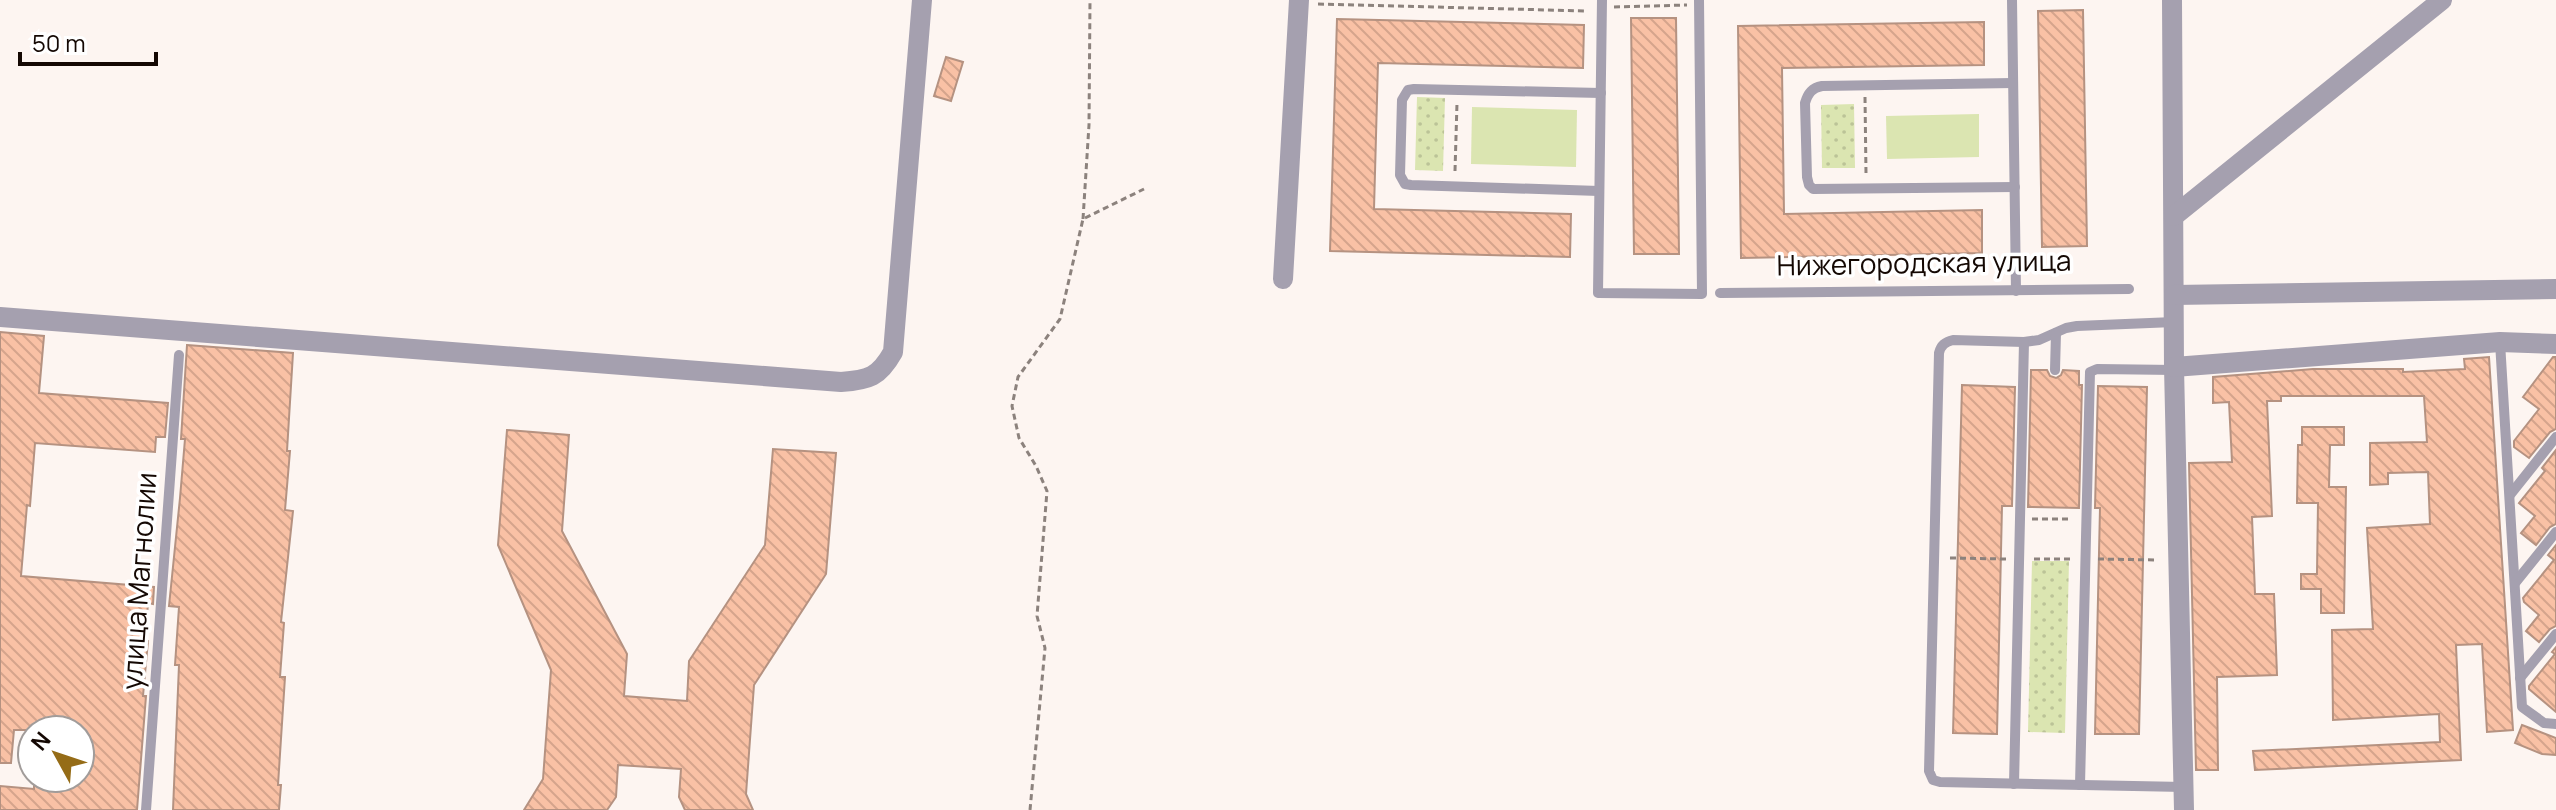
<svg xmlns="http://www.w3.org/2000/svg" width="2556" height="810" font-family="Manrope,sans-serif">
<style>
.park{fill:url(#park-dots)}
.garden{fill:#dbe5b1}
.building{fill:url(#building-back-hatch);stroke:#b59281;stroke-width:2}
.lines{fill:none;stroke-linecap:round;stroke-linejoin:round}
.path{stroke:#8c827d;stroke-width:3;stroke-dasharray:6 4;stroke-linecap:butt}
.lane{stroke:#a5a0af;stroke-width:10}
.street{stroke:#a5a0af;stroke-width:20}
.labels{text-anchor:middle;stroke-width:7;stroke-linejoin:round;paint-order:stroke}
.street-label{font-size:28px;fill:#140803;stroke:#fff}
</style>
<defs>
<pattern id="park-dots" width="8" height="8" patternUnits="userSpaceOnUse" patternTransform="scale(2)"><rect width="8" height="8" fill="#dbe5b1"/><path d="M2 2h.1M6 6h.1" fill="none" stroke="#bbc397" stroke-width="1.8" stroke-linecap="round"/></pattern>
<pattern id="building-back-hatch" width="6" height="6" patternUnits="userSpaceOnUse" patternTransform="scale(2)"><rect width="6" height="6" fill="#f9c1a5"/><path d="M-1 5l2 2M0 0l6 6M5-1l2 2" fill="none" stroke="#d5a48c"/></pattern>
</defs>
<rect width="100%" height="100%" fill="#fdf5f1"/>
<g class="park">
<path d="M1417,97L1445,98L1443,171L1415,170Z"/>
<path d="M1854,104L1855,168H1822L1821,105Z"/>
<path d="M2032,561H2069L2065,733L2028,732Z"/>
</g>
<g class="garden">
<path d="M1472,107L1577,110L1576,167L1471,164Z"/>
<path d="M1979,114V157L1887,159L1886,116Z"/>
</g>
<g class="building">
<path d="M2083,10L2087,246L2042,247L2038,11Z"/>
<path d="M1631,18H1676L1679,254H1634Z"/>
<path d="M1337,19L1584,25L1583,68L1378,63L1374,209L1571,214L1570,257L1330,251Z"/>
<path d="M1984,22V65L1782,68L1784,214L1982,210V253L1741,258L1738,26Z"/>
<path d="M946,57L963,62L951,101L934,96Z"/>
<path d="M0,332L44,336L39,393L168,403L165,437H156L155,452L35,443L30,506L27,505L21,576L154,587L153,604L148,603L145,641H148L143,696H146L137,810H0V786L34,789V778H80V730H14L11,763H0Z"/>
<path d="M187,345L293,353L287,451H290L285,510L293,511L281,622L284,623L280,677H285L278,785H281L279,810H173L179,665H175L179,607L169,606L180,498L185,439H181Z"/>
<path d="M2489,357L2513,730L2487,732L2482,644L2456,645L2461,760L2255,770L2253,751L2440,742L2439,714L2333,720L2332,630L2373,629L2367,528L2430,524L2428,472L2388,473V484L2370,485V443L2427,442L2424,396H2281V401H2267L2272,516L2252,517L2255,594H2274L2277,675L2217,677L2218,770H2196L2189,463L2232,462L2229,402L2213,403V377L2313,369H2403V372L2465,369L2464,359Z"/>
<path d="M2553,357H2556V429L2550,432L2529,458L2514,447V441L2539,409L2523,397Z"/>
<path d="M2031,370H2047L2050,376L2056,378L2061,375L2063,370L2079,371V385H2082L2079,508L2028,507Z"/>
<path d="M1962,385L2015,387L2012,506H2002L1997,734L1953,733Z"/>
<path d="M2098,386L2147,387L2139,734H2095L2100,508H2095Z"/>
<path d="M2302,427H2344V445H2330L2329,487H2346L2344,613H2321V589H2301V574H2317L2318,503H2297L2298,445H2302Z"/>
<path d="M507,430L569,435L562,531L627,654L624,696L687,701L689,661L765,545L773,449L836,453L826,574L754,685L746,794L753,810H685L679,797L681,769L618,765L616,797L607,810H524L543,779L551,670L498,545Z"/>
<path d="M2556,450V524L2550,527L2536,545L2521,533L2535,516L2519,503L2545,471L2542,468Z"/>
<path d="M2556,545V626L2550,629L2539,642L2526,631L2539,615L2524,602L2523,598L2554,560L2548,555Z"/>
<path d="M2556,647V712L2529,689V686L2555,654L2552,652Z"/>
<path d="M2522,725L2556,738V755L2542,754L2515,743Z"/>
</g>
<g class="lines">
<g class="path">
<path d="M1318,4L1587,11"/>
<path d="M1614,7L1687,5"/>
<path d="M1865,97L1866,174"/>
<path d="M1455,171L1457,103"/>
<path d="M1083,219L1089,125L1090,0"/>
<path d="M2032,519H2072"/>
<path d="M1950,558L2006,559"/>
<path d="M2034,559H2070"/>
<path d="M2098,559L2158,560"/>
<path d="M1030,810L1045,648L1037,616L1047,491L1036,466L1019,438L1012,406L1018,377L1060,319L1083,219L1144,189"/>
</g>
<g class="lane">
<path d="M1602,0L1598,293L1702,294L1699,0"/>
<path d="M2012,0L2016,291"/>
<path d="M2013,83L1822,86C1812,88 1808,93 1805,103L1807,177L1809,185L1813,189L2015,187"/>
<path d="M1599,191L1411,185L1405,184L1400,175L1402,100L1408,90L1414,89L1601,93"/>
<path d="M1720,293L2129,289"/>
<path d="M2174,322L2077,326L2066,328L2039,340L2024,342L1953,340C1945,342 1941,345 1939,353L1929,771L1933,780L1940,782L2184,787"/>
<path d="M2500,342L2522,707L2544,723L2556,724"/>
<path d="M2055,370L2056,333"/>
<path d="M2510,495L2556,437"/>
<path d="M2515,583L2556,532"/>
<path d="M2520,678L2556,634"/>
<path d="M2014,784L2024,342"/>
<path d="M2080,785L2090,372L2097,369L2175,370"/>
<path d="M146,810L179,355"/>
</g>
<g class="street">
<path d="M2172,0L2174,367L2184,810"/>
<path d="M2174,216L2442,0"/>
<path d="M1283,279L1299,0"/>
<path d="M2174,295L2556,289"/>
<path d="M0,317L841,382C869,380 879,377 893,352L922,0"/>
<path d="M2174,367L2500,342L2556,344"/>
</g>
</g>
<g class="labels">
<g class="street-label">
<text transform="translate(1924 263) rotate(-1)" y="10">Нижегородская улица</text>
<text transform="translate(139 581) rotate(-86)" y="10">улица Магнолии</text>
</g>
</g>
<g transform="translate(56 754) rotate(310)"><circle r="38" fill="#ffffff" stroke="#a19c9a" stroke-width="2"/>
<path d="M0-6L14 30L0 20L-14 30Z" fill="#956c17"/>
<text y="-12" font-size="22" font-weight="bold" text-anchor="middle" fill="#140803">N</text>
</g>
<path d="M20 52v12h136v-12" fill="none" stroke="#140803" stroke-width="4"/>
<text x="32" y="52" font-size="24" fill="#140803" stroke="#ffffff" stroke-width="6" paint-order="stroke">50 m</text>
</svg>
